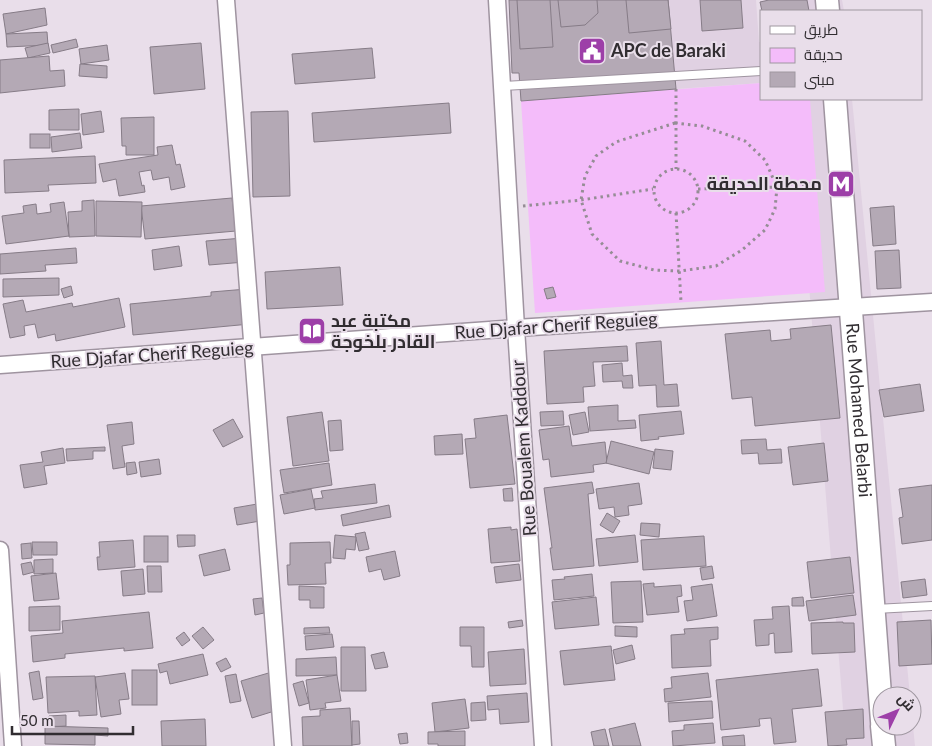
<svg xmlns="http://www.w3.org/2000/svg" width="932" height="746" font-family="Lato,Cairo,sans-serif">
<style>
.built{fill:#e0d1e2}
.green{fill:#f4bcfa}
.building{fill:#b4a9b5;stroke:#867c87}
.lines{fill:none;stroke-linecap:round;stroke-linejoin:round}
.lane-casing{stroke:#9f94a0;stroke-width:10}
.street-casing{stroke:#9f94a0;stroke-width:19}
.secondary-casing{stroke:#9f94a0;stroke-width:25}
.path{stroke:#958d95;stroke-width:3;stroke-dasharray:2.5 4;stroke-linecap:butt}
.lane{stroke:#fff;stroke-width:8}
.street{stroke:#fff;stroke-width:16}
.secondary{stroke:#fff;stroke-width:22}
.labels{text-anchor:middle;stroke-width:4;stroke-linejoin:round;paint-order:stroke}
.poi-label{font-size:18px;font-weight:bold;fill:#312d31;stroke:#e9deea;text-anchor:start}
.street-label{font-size:18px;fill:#312d31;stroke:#e9deea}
</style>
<rect width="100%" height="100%" fill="#e9deea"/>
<g class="built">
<path d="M668,0H756L759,42H761V83L676,89Z"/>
<path d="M786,0H842L844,11H787Z"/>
<path d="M794,99H852L910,696H882V726H912V716L915,746H846Z"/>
</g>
<path class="green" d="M761,83V99H810L825,292L535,313L521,101Z"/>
<g class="building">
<path d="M509,0H668L676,89L521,101L519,73H512Z"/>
<path d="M517,0H550L553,47L520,49Z"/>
<path d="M558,0H597L598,13L585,25L561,27Z"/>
<path d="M626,0H668L671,29L629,33Z"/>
<path d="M700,0H741L743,28L702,31Z"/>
<path d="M769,0H807L809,11H762L760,2Z"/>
<path d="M45,8L47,25L6,34L3,14Z"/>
<path d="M47,32L48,45L7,47L6,34Z"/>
<path d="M76,39L78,47L53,53L51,45Z"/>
<path d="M48,43L50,53L28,58L25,48Z"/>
<path d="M201,43L205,89L154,94L150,47Z"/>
<path d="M107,45L109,60L81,64L79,49Z"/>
<path d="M372,48L375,78L295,84L292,54Z"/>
<path d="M49,56L50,71L64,70L65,86L0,93V60Z"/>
<path d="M80,64L107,66V78L79,76Z"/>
<path d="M449,103L451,133L314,142L312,113Z"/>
<path d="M79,109V130H49V110Z"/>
<path d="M101,111L104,132L83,135L81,114Z"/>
<path d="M288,111L290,196L253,197L251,112Z"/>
<path d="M154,117V155H126V146H122L121,118Z"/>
<path d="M80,133L82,148L52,152L51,137Z"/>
<rect x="30" y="134" width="20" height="14"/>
<path d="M172,145L176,165L180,164L185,187L171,190L169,177L153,180L151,170L139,172L142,186L144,185L145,192L119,196L116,179L103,182L99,164L158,155L157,147Z"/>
<path d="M95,156L96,183L48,185L49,191L5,193L4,160Z"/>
<path d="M232,198L236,231L145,239L141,206Z"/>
<path d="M94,200L95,236L69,237L68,212L82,211V201Z"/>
<path d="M96,201L142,202L141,237L96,236Z"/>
<path d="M64,202L69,236L6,244L2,216L24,213L23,206L36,204L37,214L51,212L50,204Z"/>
<path d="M894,206L896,244L873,246L870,208Z"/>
<path d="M243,238L245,262L209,265L206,241Z"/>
<path d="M179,246L182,266L154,270L152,250Z"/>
<path d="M76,248L77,263L45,265L46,271L0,274V254Z"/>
<path d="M899,250L901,288L877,289L875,251Z"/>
<path d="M340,267L343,305L267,309L265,272Z"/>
<path d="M59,278V295L3,297V279Z"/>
<path d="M71,286L73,295L64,298L61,289Z"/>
<path d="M553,287L556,297L547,299L544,289Z"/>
<path d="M247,289L250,324L133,335L130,304L211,296V292Z"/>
<path d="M119,298L125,327L56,341L55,334L38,338L35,324L24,326L25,335L10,338L3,304L23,300L26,312L72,303L73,307Z"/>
<path d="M831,325L840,418L755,426L752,397L732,399L725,334L770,330L771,341L791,339L790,329Z"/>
<path d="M661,341L664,385L677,384L679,406L657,407L656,385L639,386L636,343Z"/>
<path d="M627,346L628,361L593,362L595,386L583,387L584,402L547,404L544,351Z"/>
<path d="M622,363L623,376L632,375L633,388H623L622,381L603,382L602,365Z"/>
<path d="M920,384L924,411L884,417L879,390Z"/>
<path d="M618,405V421L635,420L636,428L590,431L588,407Z"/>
<path d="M563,411L564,425L541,426L540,412Z"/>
<path d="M681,411L684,434L658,437L659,439L641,441L639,415Z"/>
<path d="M322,412L329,461L293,466L287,417Z"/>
<path d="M585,412L589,432L573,435L569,415Z"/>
<path d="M507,415L515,484L470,488L465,439L476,438L474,419Z"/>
<path d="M233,419L243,437L223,447L213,430Z"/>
<path d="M341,420L343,450L330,451L328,421Z"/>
<path d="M132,422L134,444L122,446L125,467L113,469L107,425Z"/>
<path d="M569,426L572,446L605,442L607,463L593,465L594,472L551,477L549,459L543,460L539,430Z"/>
<path d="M462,434L463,454L435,455L434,436Z"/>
<path d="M766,439L767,450L781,449L782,463L759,464L758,453L742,454L741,440Z"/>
<path d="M611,441L654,452L649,474L606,463Z"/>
<path d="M824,443L828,481L793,485L788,447Z"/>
<path d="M105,447V451H93V459L67,461L66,449Z"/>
<path d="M63,448L65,463L44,466L47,484L24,488L20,465L43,462L41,452Z"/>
<path d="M655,449L673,451L671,470L653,468Z"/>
<path d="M159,459L161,474L141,477L139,462Z"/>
<path d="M135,462L137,473L127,475L126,463Z"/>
<path d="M329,463L332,485L284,493L280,470Z"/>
<path d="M592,482L594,493L588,494L594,566L553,570L550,548H552L544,488Z"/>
<path d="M639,483L642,504L628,506L629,515L615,517L614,507L599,509L596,489Z"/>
<path d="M375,484L377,503L315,510L314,499L323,498L321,491Z"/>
<path d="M932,485V540L902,544L899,518L903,517L899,489Z"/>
<path d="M512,488L513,501H504L503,489Z"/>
<path d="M311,489L315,508L284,514L280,495Z"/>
<path d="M263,503L266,520L237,525L234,508Z"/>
<path d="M389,505L391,517L343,526L341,515Z"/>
<path d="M607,513L620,521L613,533L600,525Z"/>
<path d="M641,523L660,524L659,537L640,535Z"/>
<path d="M511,527V530L517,529L520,561L491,563L488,529Z"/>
<path d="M365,532L369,549L359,551L355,534Z"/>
<path d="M177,535H195V546L178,547Z"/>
<path d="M335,535L356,537L355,550L346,549L345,559L333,558Z"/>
<path d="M635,535L638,562L599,566L596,539Z"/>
<rect x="144" y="536" width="24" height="26"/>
<path d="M704,536L706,566L643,570L641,540Z"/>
<path d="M133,540L135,567L98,570L97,557H100L99,542Z"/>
<path d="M32,542H57V555H33Z"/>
<path d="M330,542L331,563H325L326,584L288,585L287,565H290V543Z"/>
<path d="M31,543L32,558L22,559L21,544Z"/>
<path d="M225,549L230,570L204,576L199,555Z"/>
<path d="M395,551L400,576L384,580L381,569L369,572L366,557Z"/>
<path d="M850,557L854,593L811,598L807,562Z"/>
<path d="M53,559V573L34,574V560Z"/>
<path d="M31,562L34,572L23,575L21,564Z"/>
<path d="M519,564L521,580L496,583L494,567Z"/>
<path d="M147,566H161L162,592H148Z"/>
<path d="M712,566L714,578L702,580L700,568Z"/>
<path d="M143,569L145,594L123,596L121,571Z"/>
<path d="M56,573L59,599L34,601L31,576Z"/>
<path d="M592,574L594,596L554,600L552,580L565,579L564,577Z"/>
<path d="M925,579L927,595L903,598L901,582Z"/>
<path d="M641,581L643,622L613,623L611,582Z"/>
<path d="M654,583V587L681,585L682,596L677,597L679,612L647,615L643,584Z"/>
<path d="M712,584L717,616L687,621L684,601L693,600L691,587Z"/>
<path d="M299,586L324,587V608H310V600H299Z"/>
<path d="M853,595L856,615L809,621L806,601Z"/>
<path d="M596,597L599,625L555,629L552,602Z"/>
<path d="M803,597L804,606H792V598Z"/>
<path d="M262,598L264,613L255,615L253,599Z"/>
<path d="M60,606V630L29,631V607Z"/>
<path d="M789,606L792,652L775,653L774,633L769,634V645L756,646L754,620L773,619L772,607Z"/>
<path d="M149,612L153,648L124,651V648L65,654V658L33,662L31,636L63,633L62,621Z"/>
<path d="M522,620L523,626L509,628L508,622Z"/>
<path d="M931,620L932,664L899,666L897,622Z"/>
<path d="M843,622V623H854L855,652L812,654L811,623Z"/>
<path d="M615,626L637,627V637L615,636Z"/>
<path d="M203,627L214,640L203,649L192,636Z"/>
<path d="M329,627L330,633L304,634V628Z"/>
<path d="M460,627H484V667H472L471,646H460Z"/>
<path d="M718,627V639L710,640L711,666L672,668L671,635L685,634L684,629Z"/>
<path d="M184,632L190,640L182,646L176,638Z"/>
<path d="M332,634L334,647L306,650L305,636Z"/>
<path d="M632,645L635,659L616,664L613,650Z"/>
<path d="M611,646L615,680L564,685L560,651Z"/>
<path d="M341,647H365L366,691H341Z"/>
<path d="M524,649L526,684L490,686L488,652Z"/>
<path d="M384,652L388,667L375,669L371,655Z"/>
<path d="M203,654L208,675L170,684L167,671L160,673L158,664Z"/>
<path d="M336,657L337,675L296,676V659Z"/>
<path d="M226,658L231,667L221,672L216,663Z"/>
<path d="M818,669L822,706L792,709L796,742L774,744L771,718L759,719L760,726L721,730L716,680Z"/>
<rect x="132" y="670" width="25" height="35"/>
<path d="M39,671L43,698L33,700L29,673Z"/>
<path d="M272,672L284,708L252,718L241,681Z"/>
<path d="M125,673L129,699L119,700L121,714L101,717L95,677Z"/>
<path d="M708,673L711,697L665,702L664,689L672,688L671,677Z"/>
<path d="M236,674L241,701L230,703L225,676Z"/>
<path d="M337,675L341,701L325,703L326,708L310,710L306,680Z"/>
<path d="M95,676L97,715L79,716V711L48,713L46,677Z"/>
<path d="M303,681L309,703L299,706L293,684Z"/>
<path d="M527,693L529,722L500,724L499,709L488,710L487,696Z"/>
<path d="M465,699L469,728L435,732L432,703Z"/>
<path d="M712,701L713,718L669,722L668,703Z"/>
<path d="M485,702L486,720L471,721V703Z"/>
<path d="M350,708L352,746H303L302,717L320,716V710Z"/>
<path d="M863,709L864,738L846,739L847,745L828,746L825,712Z"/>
<path d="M66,715V726L49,727V716Z"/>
<path d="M205,719L206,746H162L161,721Z"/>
<path d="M352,721H359L360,744L352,745Z"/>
<path d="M635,723L641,746H613L609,729Z"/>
<path d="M713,723L715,743L673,746L672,731L684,730V725Z"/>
<path d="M45,726L108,728V736L95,735V745L45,744Z"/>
<path d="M605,729L609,746H594L591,732Z"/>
<path d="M465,731V746H438V744H428V732Z"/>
<path d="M407,733L408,743L400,744L398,734Z"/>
<path d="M744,735L745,746H723L722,737Z"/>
</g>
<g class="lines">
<g class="lane-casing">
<g id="lane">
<path d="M503,86L761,71"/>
<path d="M875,609L932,606"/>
</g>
</g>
<g class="street-casing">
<g id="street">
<path d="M226,0L283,746"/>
<path d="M497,0L516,328L543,746"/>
<path d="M0,365L516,328L932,302"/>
<path d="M0,550L13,746"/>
</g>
</g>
<g class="secondary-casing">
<g id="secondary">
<path d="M827,0L828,11"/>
<path id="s1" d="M835,99L882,721"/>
<path d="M882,726L884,746"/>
</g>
</g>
<g class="path">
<path d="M676,89V169"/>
<path d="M675,123L702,126L745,141L765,160L777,187L775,209L765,230L742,250L716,266L680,271L654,270L620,261L592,234L581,200L585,176L596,156L616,142Z"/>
<circle cx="676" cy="191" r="22"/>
<path d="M698,189L777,187L818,183"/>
<path d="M523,206L581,200L653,189"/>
<path d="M676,213L681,302"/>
</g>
<use href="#lane" class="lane"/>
<use href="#street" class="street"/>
<use href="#secondary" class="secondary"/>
</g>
<defs>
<g id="civic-square" transform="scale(1.4375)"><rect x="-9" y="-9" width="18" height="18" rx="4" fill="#9d3fa8" stroke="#e9deea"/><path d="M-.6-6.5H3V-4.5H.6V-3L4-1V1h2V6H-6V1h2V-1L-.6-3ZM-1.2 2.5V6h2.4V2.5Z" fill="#fff"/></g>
<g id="metro-square" transform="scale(1.4375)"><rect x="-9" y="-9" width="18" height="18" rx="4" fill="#9d3fa8" stroke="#e9deea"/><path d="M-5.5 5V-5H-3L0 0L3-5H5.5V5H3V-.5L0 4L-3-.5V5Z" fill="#fff"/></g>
<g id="library-square" transform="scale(1.4375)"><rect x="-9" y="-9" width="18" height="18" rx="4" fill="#9d3fa8" stroke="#e9deea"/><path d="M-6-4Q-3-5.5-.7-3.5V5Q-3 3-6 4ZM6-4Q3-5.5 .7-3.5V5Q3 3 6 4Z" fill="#fff"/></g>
</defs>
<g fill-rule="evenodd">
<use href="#civic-square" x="592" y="51"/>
<use href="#metro-square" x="841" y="184"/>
<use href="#library-square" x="312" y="331"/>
</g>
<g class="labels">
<g class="poi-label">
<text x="611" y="57">APC de Baraki</text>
<text x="822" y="190" text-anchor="end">محطة الحديقة</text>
<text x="331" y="327">مكتبة عبد<tspan x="331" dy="21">القادر بلخوجة</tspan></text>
</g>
<g class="street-label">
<text transform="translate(556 326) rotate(-4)" y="6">Rue Djafar Cherif Reguieg</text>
<text transform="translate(152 355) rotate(-4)" y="6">Rue Djafar Cherif Reguieg</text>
<text dy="6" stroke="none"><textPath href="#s1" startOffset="312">Rue Mohamed Belarbi</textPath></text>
<text transform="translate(524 448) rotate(-94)" y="6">Rue Boualem Kaddour</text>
</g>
</g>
<rect x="760" y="10" width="162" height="90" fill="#e9deea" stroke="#9f97a0"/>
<rect x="770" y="26" width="25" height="8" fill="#ffffff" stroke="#9f97a0"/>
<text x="804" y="35" font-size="15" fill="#312d31">طريق</text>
<rect x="770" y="48" width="25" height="15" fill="#f4bcfa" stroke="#9f97a0"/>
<text x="804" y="60" font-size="15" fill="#312d31">حديقة</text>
<rect x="770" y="72" width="25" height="15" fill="#b4a9b5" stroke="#9f97a0"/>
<text x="804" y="85" font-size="15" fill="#312d31">مبنى</text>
<g transform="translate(897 711) rotate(47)"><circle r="24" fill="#e9deea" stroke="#9f97a0"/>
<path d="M0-4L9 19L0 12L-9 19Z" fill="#9d3fa8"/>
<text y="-8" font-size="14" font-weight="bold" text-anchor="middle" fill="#312d31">ش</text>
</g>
<path d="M12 726v8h121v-8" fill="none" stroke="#312d31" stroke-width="2.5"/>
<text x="20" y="726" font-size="15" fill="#312d31" stroke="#e9deea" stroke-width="4" paint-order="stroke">50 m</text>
</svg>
